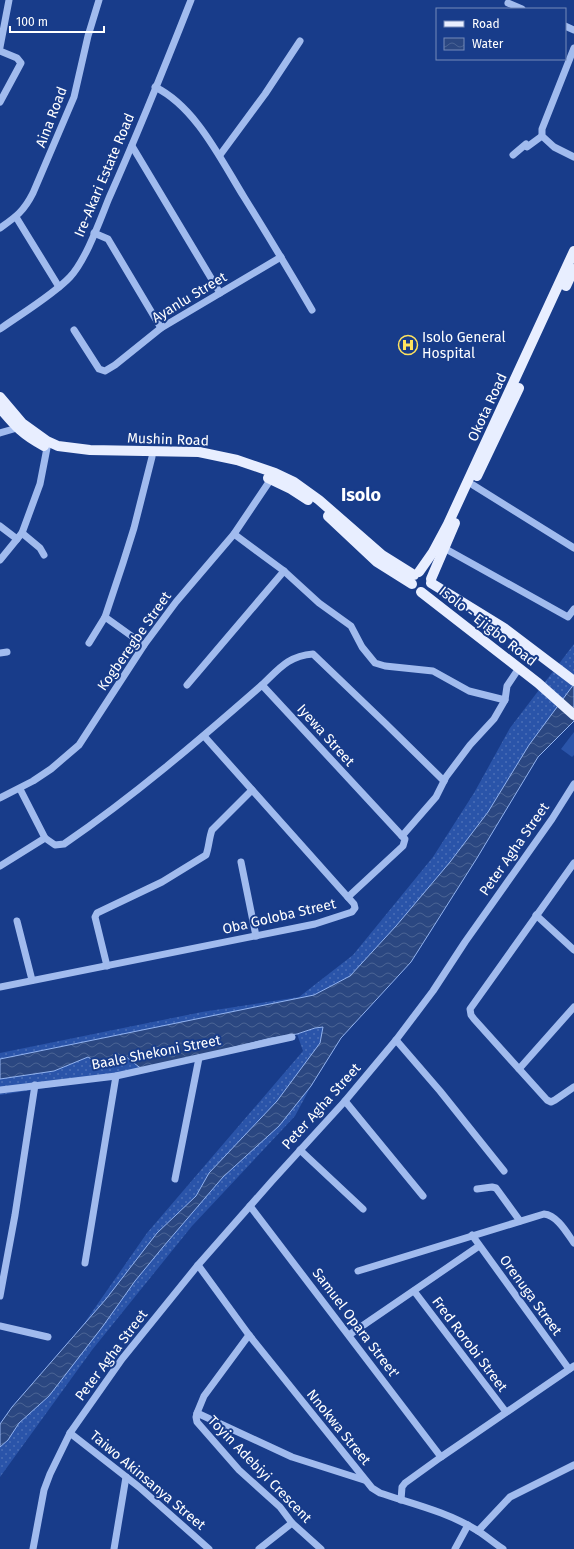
<svg xmlns="http://www.w3.org/2000/svg" width="574" height="1549" font-family="'Fira Sans',sans-serif">
<style>
.grass{fill:url(#grass-dots)}
.garden{fill:#2a54a9}
.water{fill:url(#water-waves);stroke:#93b4f1}
.lines{fill:none;stroke-linecap:round;stroke-linejoin:round}
.minor{stroke:#a1bbee;stroke-width:7}
.major{stroke:#e8eeff;stroke-width:10}
.labels{text-anchor:middle;stroke-width:4;stroke-linejoin:round;paint-order:stroke}
.street-label{font-size:14px;fill:#fff;stroke:#183c8a}
.poi-label{font-size:14px;fill:#fff;stroke:#183c8a;text-anchor:start}
.district-label{font-size:18px;font-weight:bold;fill:#fff;stroke:#183c8a}
</style>
<defs>
<pattern id="grass-dots" width="8" height="8" patternUnits="userSpaceOnUse"><rect width="8" height="8" fill="#2a54a9"/><path d="M2 2h.1M6 6h.1" fill="none" stroke="#4a6eb6" stroke-width="1.8" stroke-linecap="round"/></pattern>
<pattern id="water-waves" width="16" height="10" patternUnits="userSpaceOnUse"><rect width="16" height="10" fill="#2b4781"/><path d="M0 5q4-4 8 0t8 0" fill="none" stroke="#4b6394"/></pattern>
</defs>
<rect width="100%" height="100%" fill="#183c8a"/>
<g class="grass">
<path d="M574,644V684L529,745L488,812L450,862L396,926L350,976L314,995L0,1060V1053L202,1012L299,997L353,955L433,857L474,793L510,728Z"/>
<path d="M323,1026L320,1043L277,1101L209,1173L196,1196L157,1233L73,1345L33,1384L12,1407L76,1335L147,1233L303,1051L297,1034Z"/>
<path d="M125,1056L143,1070L97,1080L0,1095V1079L54,1071L88,1057L99,1063Z"/>
<path d="M311,1086L295,1116L192,1226L92,1350L0,1477V1447L8,1440L19,1423L49,1396L103,1326L135,1281L163,1247L223,1177L279,1126Z"/>
</g>
<path class="garden" d="M574,732V755L572,757L561,749Z"/>
<path class="water" d="M574,684V721L538,757L477,858L411,962L341,1038L311,1086L279,1126L223,1177L163,1247L135,1281L103,1326L49,1396L19,1423L8,1440L0,1447V1424L12,1407L106,1299L157,1233L196,1196L209,1173L277,1101L320,1043L323,1027L315,1028L297,1034L271,1038L143,1070L125,1056L99,1063L88,1057L54,1071L0,1079V1059L314,995L350,976L396,926L450,862L488,812L529,745Z"/>
<g class="lines">
<g class="minor">
<path d="M508,3L522,9"/>
<path d="M565,26L574,30"/>
<path d="M0,47L9,0"/>
<path d="M574,48L542,129V136L554,147L574,157"/>
<path d="M0,51L17,58L21,63L0,102"/>
<path d="M155,87C196,107 221,160 244,197C267,234 290,272 312,310"/>
<path d="M132,146L220,293"/>
<path d="M220,155L265,94L300,41"/>
<path d="M513,155L526,144L527,147L542,136"/>
<path d="M16,217L59,287"/>
<path d="M0,228C16,217 24,211 33,193L74,97L88,36L99,0"/>
<path d="M94,233L108,239L161,328"/>
<path d="M0,329C21,314 53,295 70,277C86,260 100,220 109,198C138,133 165,66 191,0"/>
<path d="M74,330L99,369L105,371L115,365L161,328L281,257"/>
<path d="M0,433L17,428"/>
<path d="M473,485L574,548"/>
<path d="M0,526L17,539"/>
<path d="M22,533L40,548L44,555"/>
<path d="M234,534L284,571L319,603L351,626L362,647L375,663L385,666L433,671L469,691L505,700"/>
<path d="M444,548L568,617L574,609"/>
<path d="M0,560L22,533L40,484L47,448"/>
<path d="M105,617L144,645"/>
<path d="M89,643L105,617L123,563L134,528L152,457"/>
<path d="M0,653L7,652"/>
<path d="M187,685L284,571"/>
<path d="M262,685C279,669 288,656 313,654L386,724L444,781"/>
<path d="M20,789L45,838"/>
<path d="M0,798L33,781L51,769L79,745L144,645L176,602L234,534L271,479"/>
<path d="M241,862L256,936"/>
<path d="M574,863L470,1009L471,1015L474,1019L547,1100L551,1102L555,1100L574,1087"/>
<path d="M0,866L45,838L55,845L64,844C134,796 198,741 262,685L402,836L436,797L446,777L470,745L494,719L505,700L507,686L519,668"/>
<path d="M348,897L403,846L405,839L402,836"/>
<path d="M536,915L574,950"/>
<path d="M17,921L32,980"/>
<path d="M107,966L95,917L97,913L162,882L206,855C209,847 209,838 212,830L252,790"/>
<path d="M0,987L315,924L352,912L355,908L354,904L204,736"/>
<path d="M396,1040L440,1091L504,1171"/>
<path d="M519,1069L574,1007"/>
<path d="M0,1090L116,1076L292,1037"/>
<path d="M345,1101L423,1196"/>
<path d="M300,1150L363,1209"/>
<path d="M175,1179L199,1058"/>
<path d="M477,1189L492,1187L496,1188L520,1221"/>
<path d="M250,1206L441,1457"/>
<path d="M472,1235L569,1369"/>
<path d="M85,1263L116,1076"/>
<path d="M198,1265L249,1335L372,1488L380,1493C413,1504 448,1512 478,1531C486,1536 494,1543 503,1549"/>
<path d="M358,1271L544,1214C557,1215 567,1233 574,1243"/>
<path d="M414,1291L506,1412"/>
<path d="M0,1296L15,1215L35,1085"/>
<path d="M0,1326L48,1337"/>
<path d="M349,1335L479,1246"/>
<path d="M197,1413L204,1396L249,1335"/>
<path d="M70,1433L139,1487L209,1549"/>
<path d="M401,1500L402,1487L405,1483L441,1457L574,1366"/>
<path d="M478,1531L510,1497L574,1465"/>
<path d="M33,1549L44,1490L50,1474L70,1433L122,1359L198,1265L272,1181L345,1101L396,1040L433,991L465,942L552,819L574,784"/>
<path d="M114,1549L126,1477"/>
<path d="M259,1549L292,1523"/>
<path d="M321,1549L292,1523L280,1507L239,1470L197,1422L196,1417L197,1413L292,1457L364,1480"/>
<path d="M455,1549L468,1525"/>
</g>
<g class="major">
<path d="M566,286L574,269"/>
<path d="M0,397L22,423L47,441L58,446L90,450L199,452L237,460L275,473L294,482L319,500L382,555L414,575"/>
<path d="M0,408C15,426 23,435 44,446"/>
<path d="M477,476L519,388"/>
<path d="M268,478L291,489L308,500"/>
<path d="M328,516L377,562L412,584"/>
<path d="M419,572L433,552L448,524L574,251"/>
<path d="M431,579L455,523"/>
<path d="M431,583L504,628L574,681"/>
<path d="M421,592L538,683L574,715"/>
</g>
</g>
<defs>
<g id="hospital-ring" transform="scale(1)"><circle r="9.5" fill="#183c8a" stroke="#ffe35e" stroke-width="1.5"/><path d="M-5-5h3v3.5h4V-5h3V5h-3V1.5h-4V5h-3Z" fill="#ffe35e"/></g>
</defs>
<g fill-rule="evenodd">
<use href="#hospital-ring" x="408" y="345"/>
</g>
<g class="labels">
<g class="street-label">
<text transform="translate(51 117) rotate(-69)" y="5">Aina Road</text>
<text transform="translate(104 175) rotate(-67)" y="5">Ire-Akari Estate Road</text>
<text transform="translate(189 297) rotate(-31)" y="5">Ayanlu Street</text>
<text transform="translate(487 407) rotate(-65)" y="5">Okota Road</text>
<text transform="translate(168 439) rotate(2)" y="5">Mushin Road</text>
<text transform="translate(488 626) rotate(38)" y="5">Isolo - Ejigbo Road</text>
<text transform="translate(134 641) rotate(-55)" y="5">Kogberegbe Street</text>
<text transform="translate(326 735) rotate(48)" y="5">Iyewa Street</text>
<text transform="translate(514 849) rotate(-55)" y="5">Peter Agha Street</text>
<text transform="translate(279 916) rotate(-13)" y="5">Oba Goloba Street</text>
<text transform="translate(156 1052) rotate(-11)" y="5">Baale Shekoni Street</text>
<text transform="translate(321 1106) rotate(-48)" y="5">Peter Agha Street</text>
<text transform="translate(531 1295) rotate(54)" y="5">Orenuga Street</text>
<text transform="translate(356 1323) rotate(53)" y="5">Samuel Opara Street'</text>
<text transform="translate(470 1344) rotate(53)" y="5">Fred Rorobi Street</text>
<text transform="translate(111 1355) rotate(-53)" y="5">Peter Agha Street</text>
<text transform="translate(339 1427) rotate(51)" y="5">Nnokwa Street</text>
<text transform="translate(260 1469) rotate(46)" y="5">Toyin Adebiyi Crescent</text>
<text transform="translate(148 1480) rotate(40)" y="5">Taiwo Akinsanya Street</text>
</g>
<g class="poi-label">
<text x="422" y="342">Isolo General<tspan x="422" dy="16">Hospital</tspan></text>
</g>
<g class="district-label">
<text x="361" y="501">Isolo</text>
</g>
</g>
<rect x="436" y="8" width="130" height="52" fill="#183c8a" stroke="#748ab9"/>
<rect x="444" y="21" width="20" height="6" fill="#e8eeff" stroke="#748ab9"/>
<text x="472" y="28" font-size="12" fill="#ffffff">Road</text>
<rect x="444" y="38" width="20" height="12" fill="url(#water-waves)" stroke="#748ab9"/>
<text x="472" y="48" font-size="12" fill="#ffffff">Water</text>
<path d="M10 26v6h94v-6" fill="none" stroke="#ffffff" stroke-width="2"/>
<text x="16" y="26" font-size="12" fill="#ffffff" stroke="#183c8a" stroke-width="3" paint-order="stroke">100 m</text>
</svg>
